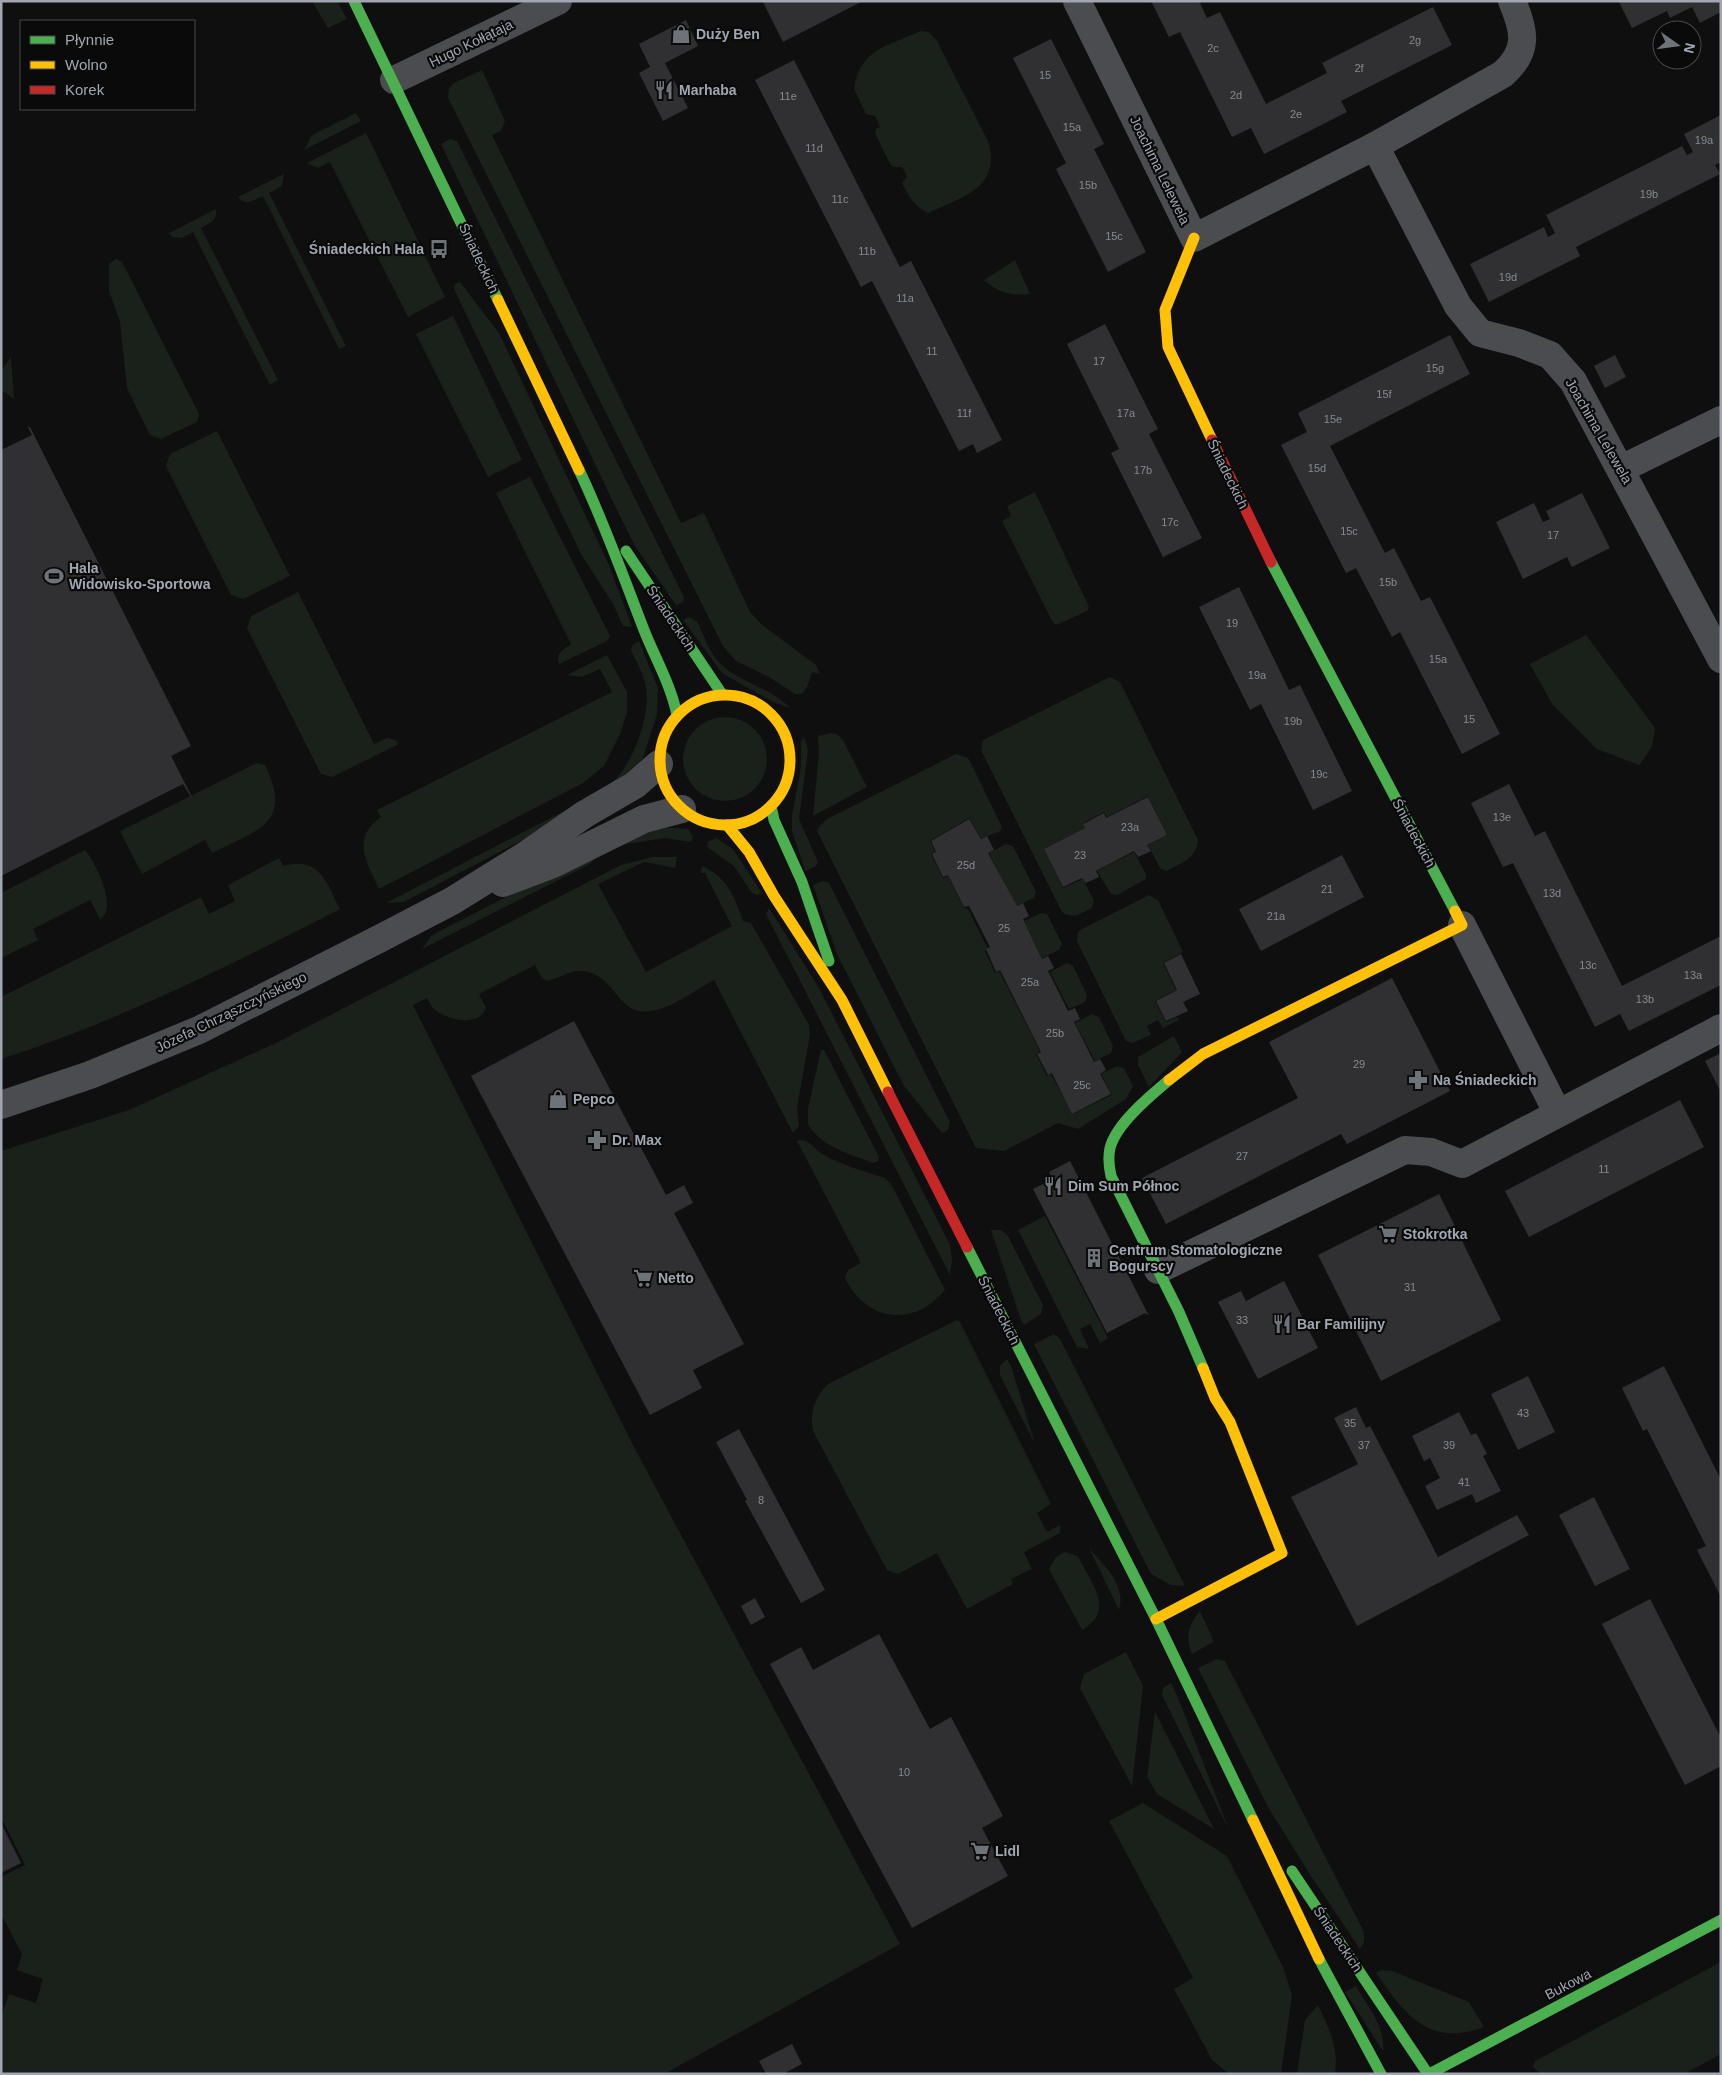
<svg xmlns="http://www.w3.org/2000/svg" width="1722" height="2075" font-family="Arial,sans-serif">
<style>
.green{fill:#1a201a}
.building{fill:#303032}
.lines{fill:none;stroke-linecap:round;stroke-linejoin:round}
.street{stroke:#4a4c4f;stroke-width:28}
.fast{stroke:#4caf50;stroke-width:11}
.slow{stroke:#ffc107;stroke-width:11}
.jam{stroke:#c62828;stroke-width:11}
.labels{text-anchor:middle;stroke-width:4.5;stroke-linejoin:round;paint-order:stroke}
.number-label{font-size:11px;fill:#858991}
.poi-label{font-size:14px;font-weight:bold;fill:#a1a7b1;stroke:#0a0a0b;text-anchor:start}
.street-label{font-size:14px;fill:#a1a7b1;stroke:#0a0a0b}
</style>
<rect width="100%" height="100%" fill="#0f0f10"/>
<g class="green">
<path d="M312,1H337L347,19L328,28Z"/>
<path d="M921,31L929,32L937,41L989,143C1000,189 962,197 928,213C914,206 909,197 902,183L907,176L902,167H894L890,164L875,133L876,129L880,127L875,116L866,114L854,89C860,48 888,46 921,31Z"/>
<path d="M482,70L505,121L501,131L492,135L681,523L704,513L750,612L761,624L816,665L820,674L812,672L807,687L802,694H795L769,677L736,661L723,646L448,98L449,88L454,83Z"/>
<path d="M356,113L361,121L304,150L312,135Z"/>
<path d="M366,133L445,297L408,317L330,162L318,168L307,163Z"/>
<path d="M450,139L457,141L684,597L683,602L676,605L635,546L617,510L441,144Z"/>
<path d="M284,174L282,186L269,193L346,346L339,349L263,196C253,200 246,207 238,197Z"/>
<path d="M216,209C218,221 209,223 201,228L278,380L270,385L193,232L181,238L172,237L169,233Z"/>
<path d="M116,259L122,262L199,414L197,422L161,439L150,435L127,388L120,322L109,291V264Z"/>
<path d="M1015,260L1030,294C1010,296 999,293 984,280Z"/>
<path d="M460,282L499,333L609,565L632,627L623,626L613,604L581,554L454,289L455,284Z"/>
<path d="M453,316L522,460L488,477L416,334Z"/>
<path d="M11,357L14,399L1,390V371Z"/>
<path d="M217,431L290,576L243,599L231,595L166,466L170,454Z"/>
<path d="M530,477L610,636L607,641L559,664C555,653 564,649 571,644L496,493Z"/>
<path d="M1035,492L1089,607L1087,611L1056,625L1053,623L1002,521L1011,516L1007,506Z"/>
<path d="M298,592L374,744L387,738L396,740L399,744L332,777L321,774L247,628L251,616Z"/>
<path d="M688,617L697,621C703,633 707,646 714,656C732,682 769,685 790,708L773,702L722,673L683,620Z"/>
<path d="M1586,635L1655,728L1652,747L1639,765L1597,749L1552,704L1530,664Z"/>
<path d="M639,641L658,688L657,714L643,758L636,768L609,785C633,767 653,712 645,682C642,671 635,660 631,650L632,645Z"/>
<path d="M607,655L627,692V712L621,732L604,766L583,783L379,889C367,862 350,839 381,817L377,810L612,692L600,669L582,677L567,675Z"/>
<path d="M1110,677L1120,682L1198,840C1196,859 1182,863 1166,871L1160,868L1148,845L1167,835L1148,796L1107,817L1104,812L1083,823L1085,828L1044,849L1063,888L1083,879L1094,901L1092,908C1081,913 1073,920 1062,912L981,750L983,740Z"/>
<circle cx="725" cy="759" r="42"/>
<path d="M831,733L837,734L843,740L867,787L813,816L819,752L818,736Z"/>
<path d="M804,737L808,750L799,819L818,862L816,866L805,871L792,831V815L801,767V742Z"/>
<path d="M956,754L968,758L971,763L1002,827L999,832L981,838L969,818L930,841L935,852L931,854L943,878L948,876L964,908L968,909L988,949L985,951L995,973L999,971L1040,1051L1036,1054L1047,1076L1051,1074L1073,1114L1112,1095L1101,1074L1117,1066L1124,1068L1133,1086L1126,1099L1078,1129L1058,1123L1004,1151L976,1148L817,831L819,827L827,819Z"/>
<path d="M257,763L265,765C294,824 257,830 212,853L205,840L142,874L120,831Z"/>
<path d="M568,809H571L530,836L404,902L386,903Z"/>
<path d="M659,827L688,829L693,837L691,842L665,838L620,845L639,830Z"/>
<path d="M716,838L733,849L762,893L757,895L752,893L734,866L707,847L708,842Z"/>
<path d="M1006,844L1013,846L1036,892L1034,898L1016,906L989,853Z"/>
<path d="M85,850C95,861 119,910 100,919L90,900L33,929L38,940L1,958V893Z"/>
<path d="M594,852V860L590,864L422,949L432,935Z"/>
<path d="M1134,852L1146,874V879L1117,895L1111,894L1097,871Z"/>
<path d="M652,857H677L675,868L644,862L598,884L646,972L732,926L705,873H701L702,866C727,877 735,897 743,921L751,923L809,1025L810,1035L797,1107L799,1126L793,1133L714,980C695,990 674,1007 652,1011C616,1017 617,975 583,971C569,970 560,978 547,981L542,978L535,965L479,994L486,1008C479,1028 445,1020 433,1008C431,1006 429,1001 427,998L413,1005L634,1447L900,1944L664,2074H1V2017L9,1994L36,2003L43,1979L17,1970L22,1954L1,1914V1877L25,1865L1,1817V1151L129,1110L280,1041L621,865Z"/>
<path d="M279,858L283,866C320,856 326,882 340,909C229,966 119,1021 1,1059V997L201,897L209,914L235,901L228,885Z"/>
<path d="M823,881L829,883L950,1122L948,1130L942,1133L904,1086L837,954L813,885Z"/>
<path d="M1149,895L1158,900L1183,952L1163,963L1176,990L1155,1001L1166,1022L1177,1017L1179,1020L1163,1028L1158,1020L1147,1026L1151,1035L1132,1043L1126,1041L1077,941L1078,932L1082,929Z"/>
<path d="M769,908L819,988L950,1245L952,1260L950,1275L766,914Z"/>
<path d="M1041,913L1047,914L1062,944L1059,950L1042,958L1024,921Z"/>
<path d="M1067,963L1073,966L1087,995L1085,1002L1069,1009L1050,972Z"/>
<path d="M1092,1014L1099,1017L1113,1046L1111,1053L1095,1061L1075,1023Z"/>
<path d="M1174,1036L1182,1052L1149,1087L1138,1065V1057Z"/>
<path d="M821,1050H824L879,1157L878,1161L873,1163C850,1154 821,1147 808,1124V1108Z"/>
<path d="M802,1140C810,1141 815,1149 821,1153C840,1165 864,1171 885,1178L891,1184L945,1290C913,1328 867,1322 845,1278L848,1270L861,1263L797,1141Z"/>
<path d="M1045,1216L1108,1338L1100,1343L1090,1324L1080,1329L1089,1349L1077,1347L1018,1230Z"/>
<path d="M991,1230H1001L1008,1236L1043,1305L1041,1314L1024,1325L1021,1320Z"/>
<path d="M957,1320L960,1322L1051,1504L1037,1513L1047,1532L1060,1525V1533L1024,1552L1032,1569L1011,1579L1013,1584L967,1609L937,1553L898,1574L887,1570L813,1431C809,1412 815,1398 828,1384Z"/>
<path d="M1054,1334L1060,1339L1185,1586L1171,1585L1151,1574L1034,1344Z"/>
<path d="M1007,1359L1011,1366L1035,1444L1000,1375V1366Z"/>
<path d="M1089,1548C1104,1566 1127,1585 1119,1610Z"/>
<path d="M1065,1552L1077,1556L1080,1560C1093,1586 1115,1611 1082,1630L1049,1569L1056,1557Z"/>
<path d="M1200,1611L1212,1637L1213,1642L1192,1654C1185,1637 1188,1625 1200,1611Z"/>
<path d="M1126,1652L1143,1686L1132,1786L1080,1688L1084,1674Z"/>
<path d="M1217,1659L1225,1661L1364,1932V1942L1360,1949L1311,1876L1268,1807L1198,1668Z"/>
<path d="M1171,1683L1179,1700L1229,1830L1162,1695L1163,1688Z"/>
<path d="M1155,1712L1214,1829L1157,1794L1147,1777Z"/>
<path d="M1143,1803L1227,1856L1283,1967L1292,1995L1281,2074H1229L1212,2060L1174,1989L1193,1978L1109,1821Z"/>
<path d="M1721,1962V2054L1684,2074H1541L1533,2067L1535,2061Z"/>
<path d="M1381,1970L1392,1971L1469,2002L1484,2027C1428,2048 1404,2013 1376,1973Z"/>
<path d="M1356,1986C1367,2005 1386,2028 1383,2051L1345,1992Z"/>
<path d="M1318,2005C1329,2028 1339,2048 1335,2074H1297L1305,2020Z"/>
</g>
<g class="building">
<path d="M765,1H863L783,42L763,2Z"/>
<path d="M1151,1H1199L1207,18L1220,12L1266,104L1327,73L1322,63L1433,7L1452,45L1341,101L1347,112L1264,154L1251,128L1232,137L1180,32L1169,37Z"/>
<path d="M1621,1H1721V12L1700,23L1692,7L1670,18L1667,11L1632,28L1619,2Z"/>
<path d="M686,20L698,46L665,63L688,108L663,121L639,73L650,67L639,44Z"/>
<path d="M1051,39L1104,144L1094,149L1146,252L1108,272L1056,169L1066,163L1013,58Z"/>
<path d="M794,60L900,267L911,261L1002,440L977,453L973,444L959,451L872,281L861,287L755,80Z"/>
<path d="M1721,115V162L1715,165L1720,174L1576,247L1580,256L1489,302L1470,264L1544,227L1548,237L1555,233L1546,215L1682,146L1687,155L1693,152L1684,134Z"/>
<path d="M1105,324L1158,429L1149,434L1202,538L1163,557L1111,453L1119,449L1067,344Z"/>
<path d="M1450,335L1470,374L1330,446L1385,553L1394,548L1421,601L1430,597L1500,734L1462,754L1400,632L1392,637L1356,568L1346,573L1281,445L1307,432L1298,413Z"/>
<path d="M1615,355L1626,377L1605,388L1594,366Z"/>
<path d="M28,427H30L48,463L191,746L171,756L192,797H191L183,784L1,876V450L32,435Z"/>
<path d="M1582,493L1610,548L1572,567L1567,557L1523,579L1496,522L1534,503L1543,522L1550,519L1546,511Z"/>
<path d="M1239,587L1289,690L1300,685L1352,791L1313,810L1261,704L1250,710L1199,607Z"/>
<path d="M1509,784L1535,836L1545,831L1622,986L1721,936V985L1629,1031L1620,1014L1595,1027L1513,863L1503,867L1471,803Z"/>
<path d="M1148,797L1167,835L1147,845L1151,851L1138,857L1134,851L1096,871L1099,877L1086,883L1082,878L1063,887L1044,849L1085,828L1083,824L1104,813L1106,818Z"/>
<path d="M969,819L981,839L987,836L994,850L988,853L1017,906L1023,903L1029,916L1023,919L1042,959L1048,956L1054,968L1048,971L1068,1011L1075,1008L1080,1019L1074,1022L1094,1062L1100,1059L1106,1070L1100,1074L1111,1094L1072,1114L1052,1073L1048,1075L1037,1054L1041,1052L1000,970L996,972L986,949L990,947L969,906L964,907L948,875L943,877L932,854L936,852L931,841Z"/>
<path d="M1342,855L1364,897L1261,951L1239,909Z"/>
<path d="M1181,954L1200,994L1183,1002L1188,1011L1166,1021L1156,1001L1177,990L1164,963Z"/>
<path d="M1392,978L1450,1091L1347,1144L1341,1134L1166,1224L1142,1178L1298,1098L1269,1042Z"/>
<path d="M574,1021L666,1195L684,1185L693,1203L674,1213L744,1344L693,1370L702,1388L650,1415L471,1076Z"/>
<path d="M1721,1053V1092L1705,1061Z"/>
<path d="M1680,1100L1704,1147L1529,1237L1505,1191Z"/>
<path d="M1070,1161L1149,1316L1145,1313L1107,1333L1033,1189L1053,1179L1049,1172Z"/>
<path d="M1439,1194L1501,1320L1381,1381L1318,1255Z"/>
<path d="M1284,1281L1318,1348L1258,1379L1218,1302L1241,1291L1246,1301Z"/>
<path d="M1664,1366L1721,1480V1597L1697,1550L1706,1546L1647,1429L1643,1431L1622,1388Z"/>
<path d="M1528,1376L1555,1432L1518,1450L1491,1394Z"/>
<path d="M1356,1407L1366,1428L1370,1426L1438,1557L1517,1515L1529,1535L1357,1626L1291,1497L1358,1464L1334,1418Z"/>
<path d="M1459,1412L1471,1435L1476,1433L1487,1454L1483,1456L1501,1491L1476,1503L1472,1494L1437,1510L1425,1486L1440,1478L1430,1458L1424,1461L1412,1436Z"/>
<path d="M739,1429L825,1590L801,1603L745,1501L747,1500L716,1442Z"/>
<path d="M1594,1497L1630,1569L1595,1586L1559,1515Z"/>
<path d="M755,1598L765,1617L751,1625L741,1606Z"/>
<path d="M1650,1599L1721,1738V1766L1685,1785L1602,1624Z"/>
<path d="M879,1634L930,1729L951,1717L1003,1816L982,1828L1008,1876L912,1928L770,1664L801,1647L813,1670Z"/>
<path d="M1,1823L21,1863L1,1873Z"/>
<path d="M792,2044L802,2064L783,2074H766L759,2061Z"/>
</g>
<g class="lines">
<g class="street">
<path d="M1077,1L1194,238L1375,146L1503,74C1529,51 1525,31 1512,1"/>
<path d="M394,80L558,1"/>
<path d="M1375,146L1458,306L1480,333L1519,343L1550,355L1573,381L1721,659"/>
<path d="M1621,469L1721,420"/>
<path d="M503,883L553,864L644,819L682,809"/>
<path d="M1462,925L1557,1112"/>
<path d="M1,1105L90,1075L199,1030L379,939L452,901L523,857L585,814L635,785L659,764"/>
<path d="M1158,1270L1405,1150L1431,1152L1462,1164L1721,1028"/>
</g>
<g class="fast">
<path d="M354,1L498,300"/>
<path d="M579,470C604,522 623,576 644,630C655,658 671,685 677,715"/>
<path d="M626,551L722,694"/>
<path d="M1271,562L1455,911"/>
<path d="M771,806L774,820L802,882L829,961"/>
<path d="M1169,1080C1150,1096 1116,1124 1110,1148C1108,1157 1109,1167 1111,1176L1179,1312L1203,1368"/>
<path d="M967,1247L1156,1619L1253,1820"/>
<path d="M1292,1871L1428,2074"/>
<path d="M1319,1959L1381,2074"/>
<path d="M1429,2074L1721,1920"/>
</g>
<g class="slow">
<path d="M1194,238L1165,310L1168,347L1212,440"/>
<path d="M498,300L579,470"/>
<circle cx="725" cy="760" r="65"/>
<path d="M727,825L749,852L774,896L842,1000L888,1092"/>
<path d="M1169,1080L1203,1054L1462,925L1455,911"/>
<path d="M1156,1619L1282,1553L1230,1422L1215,1398L1203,1368"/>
<path d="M1253,1820L1319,1959"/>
</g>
<g class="jam">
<path d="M1212,440L1271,562"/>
<path d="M888,1092L967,1247"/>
</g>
</g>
<defs>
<g id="shop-bare" transform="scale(1.5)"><path d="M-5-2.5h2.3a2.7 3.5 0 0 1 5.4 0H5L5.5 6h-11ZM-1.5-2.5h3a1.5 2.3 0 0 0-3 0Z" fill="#6e7279" stroke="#0a0a0b" stroke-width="2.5" paint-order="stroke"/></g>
<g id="restaurant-bare" transform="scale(1.5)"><path d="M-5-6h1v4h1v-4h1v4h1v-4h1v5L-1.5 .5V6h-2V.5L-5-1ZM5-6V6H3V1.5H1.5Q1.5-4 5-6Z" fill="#6e7279" stroke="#0a0a0b" stroke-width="2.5" paint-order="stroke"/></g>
<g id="bus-bare" transform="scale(1.5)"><path d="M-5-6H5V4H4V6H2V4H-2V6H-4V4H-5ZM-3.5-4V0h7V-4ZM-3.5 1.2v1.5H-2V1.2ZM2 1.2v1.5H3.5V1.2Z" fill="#6e7279" stroke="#0a0a0b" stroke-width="2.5" paint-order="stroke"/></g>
<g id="stadium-bare" transform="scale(1.5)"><path d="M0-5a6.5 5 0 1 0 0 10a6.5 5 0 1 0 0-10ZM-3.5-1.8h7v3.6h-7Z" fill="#6e7279" stroke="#0a0a0b" stroke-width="2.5" paint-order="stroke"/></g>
<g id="pharmacy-bare" transform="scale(1.5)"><path d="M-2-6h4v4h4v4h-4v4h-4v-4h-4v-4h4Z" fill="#6e7279" stroke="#0a0a0b" stroke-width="2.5" paint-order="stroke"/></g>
<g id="supermarket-bare" transform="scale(1.5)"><path d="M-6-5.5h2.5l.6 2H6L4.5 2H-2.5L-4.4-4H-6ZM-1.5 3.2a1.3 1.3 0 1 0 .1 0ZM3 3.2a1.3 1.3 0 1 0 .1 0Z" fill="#6e7279" stroke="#0a0a0b" stroke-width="2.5" paint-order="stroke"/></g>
<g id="building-bare" transform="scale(1.5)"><path d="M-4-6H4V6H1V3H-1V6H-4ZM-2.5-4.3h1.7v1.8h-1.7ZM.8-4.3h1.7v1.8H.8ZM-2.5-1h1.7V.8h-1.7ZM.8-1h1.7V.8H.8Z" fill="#6e7279" stroke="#0a0a0b" stroke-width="2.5" paint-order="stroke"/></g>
</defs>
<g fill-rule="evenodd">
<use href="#shop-bare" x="681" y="34"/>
<use href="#restaurant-bare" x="664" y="90"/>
<use href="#bus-bare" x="439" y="249"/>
<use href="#stadium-bare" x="54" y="576"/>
<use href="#pharmacy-bare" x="1418" y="1080"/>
<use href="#shop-bare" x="558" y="1099"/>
<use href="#pharmacy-bare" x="597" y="1140"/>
<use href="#restaurant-bare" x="1053" y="1186"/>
<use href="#supermarket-bare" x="1388" y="1234"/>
<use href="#building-bare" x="1094" y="1258"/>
<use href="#supermarket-bare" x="643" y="1278"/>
<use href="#restaurant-bare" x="1282" y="1324"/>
<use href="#supermarket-bare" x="980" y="1851"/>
</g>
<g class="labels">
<g class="number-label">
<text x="1415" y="44">2g</text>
<text x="1213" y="52">2c</text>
<text x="1359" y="72">2f</text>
<text x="1045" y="79">15</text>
<text x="1236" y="99">2d</text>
<text x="788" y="100">11e</text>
<text x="1296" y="118">2e</text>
<text x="1072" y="131">15a</text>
<text x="1704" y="144">19a</text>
<text x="814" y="152">11d</text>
<text x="1088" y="189">15b</text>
<text x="1649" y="198">19b</text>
<text x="840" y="203">11c</text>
<text x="1114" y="240">15c</text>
<text x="867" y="255">11b</text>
<text x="1508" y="281">19d</text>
<text x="905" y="302">11a</text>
<text x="932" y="355">11</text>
<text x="1099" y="365">17</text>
<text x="1435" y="372">15g</text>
<text x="1384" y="398">15f</text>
<text x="964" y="417">11f</text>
<text x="1126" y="417">17a</text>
<text x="1333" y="423">15e</text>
<text x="1317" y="472">15d</text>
<text x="1143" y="474">17b</text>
<text x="1170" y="526">17c</text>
<text x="1349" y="535">15c</text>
<text x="1553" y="539">17</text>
<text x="1388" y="586">15b</text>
<text x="1232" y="627">19</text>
<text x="1438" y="663">15a</text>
<text x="1257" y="679">19a</text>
<text x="1469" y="723">15</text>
<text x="1293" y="725">19b</text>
<text x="1319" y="778">19c</text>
<text x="1502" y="821">13e</text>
<text x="1130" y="831">23a</text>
<text x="1080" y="859">23</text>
<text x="966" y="869">25d</text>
<text x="1327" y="893">21</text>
<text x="1552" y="897">13d</text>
<text x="1276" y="920">21a</text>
<text x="1004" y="932">25</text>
<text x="1588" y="969">13c</text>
<text x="1693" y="979">13a</text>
<text x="1030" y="986">25a</text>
<text x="1645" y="1003">13b</text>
<text x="1055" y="1037">25b</text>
<text x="1359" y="1068">29</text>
<text x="1082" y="1089">25c</text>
<text x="1242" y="1160">27</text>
<text x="1604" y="1173">11</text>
<text x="1410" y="1291">31</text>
<text x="1242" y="1324">33</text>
<text x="1523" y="1417">43</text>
<text x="1350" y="1427">35</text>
<text x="1364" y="1449">37</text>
<text x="1449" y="1449">39</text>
<text x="1464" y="1486">41</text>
<text x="761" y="1504">8</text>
<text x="904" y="1776">10</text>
</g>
<g class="poi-label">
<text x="696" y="39">Duży Ben</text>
<text x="679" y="95">Marhaba</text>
<text x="424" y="254" text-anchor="end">Śniadeckich Hala</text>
<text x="69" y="573">Hala<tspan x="69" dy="16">Widowisko-Sportowa</tspan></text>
<text x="1433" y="1085">Na Śniadeckich</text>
<text x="573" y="1104">Pepco</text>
<text x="612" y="1145">Dr. Max</text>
<text x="1068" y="1191">Dim Sum Północ</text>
<text x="1403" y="1239">Stokrotka</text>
<text x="1109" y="1255">Centrum Stomatologiczne<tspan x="1109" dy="16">Bogurscy</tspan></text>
<text x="658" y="1283">Netto</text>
<text x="1297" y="1329">Bar Familijny</text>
<text x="995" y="1856">Lidl</text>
</g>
<g class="street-label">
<text transform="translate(471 43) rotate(-26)" y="5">Hugo Kołłątaja</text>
<text transform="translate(1160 170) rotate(64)" y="5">Joachima Lelewela</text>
<text transform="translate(479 258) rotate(65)" y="5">Śniadeckich</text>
<text transform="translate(1599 431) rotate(60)" y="5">Joachima Lelewela</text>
<text transform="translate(1228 474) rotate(64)" y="5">Śniadeckich</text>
<text transform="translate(671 618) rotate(56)" y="5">Śniadeckich</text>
<text transform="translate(1414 833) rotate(62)" y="5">Śniadeckich</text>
<text transform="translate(231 1012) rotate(-26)" y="5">Józefa Chrząszczyńskiego</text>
<text transform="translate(999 1310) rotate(63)" y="5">Śniadeckich</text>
<text transform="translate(1338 1939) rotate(56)" y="5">Śniadeckich</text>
<text transform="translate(1568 1984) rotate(-28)" y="5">Bukowa</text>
</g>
</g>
<rect width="1722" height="2075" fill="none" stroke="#a1a7b1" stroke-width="5"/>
<rect x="20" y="20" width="175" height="90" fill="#0a0a0b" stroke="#46494d"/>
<rect x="30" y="36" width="25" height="8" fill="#4caf50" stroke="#46494d"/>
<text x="65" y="45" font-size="15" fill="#a1a7b1">Płynnie</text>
<rect x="30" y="61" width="25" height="8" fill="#ffc107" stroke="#46494d"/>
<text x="65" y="70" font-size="15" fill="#a1a7b1">Wolno</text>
<rect x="30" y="86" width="25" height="8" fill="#c62828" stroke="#46494d"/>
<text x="65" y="95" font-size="15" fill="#a1a7b1">Korek</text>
<g transform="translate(1677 45) rotate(104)"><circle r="24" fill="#0a0a0b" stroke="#46494d"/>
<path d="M0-4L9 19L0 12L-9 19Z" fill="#6e7279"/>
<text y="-8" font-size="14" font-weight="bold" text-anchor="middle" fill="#a1a7b1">N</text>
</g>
</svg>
